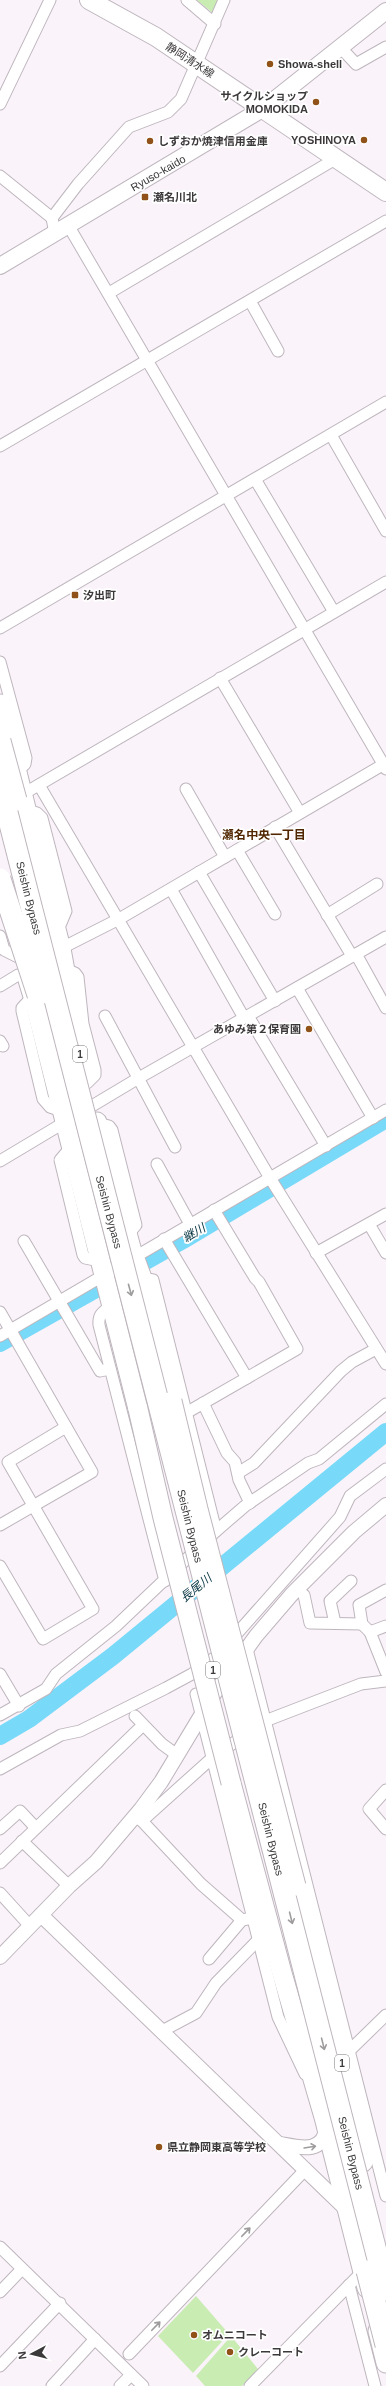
<svg xmlns="http://www.w3.org/2000/svg" width="386" height="2386" font-family="Arial,'Noto Sans JP',sans-serif">
<style>
.green{fill:#c9ecb3}
.lines{fill:none;stroke-linecap:round;stroke-linejoin:round}
.river{stroke:#78daf8;stroke-width:18}
.minor-casing{stroke:#beb6bd;stroke-width:13}
.tertiary-casing{stroke:#beb6bd;stroke-width:16}
.secondary-casing{stroke:#beb6bd;stroke-width:18}
.primary-casing{stroke:#beb6bd;stroke-width:20}
.trunk-casing{stroke:#beb6bd;stroke-width:21}
.minor{stroke:#fff;stroke-width:11}
.tertiary{stroke:#fff;stroke-width:14}
.secondary{stroke:#fff;stroke-width:16}
.primary{stroke:#fff;stroke-width:18}
.trunk{stroke:#fff;stroke-width:19}
.trunk-bridge-casing{stroke:#beb6bd;stroke-width:21;stroke-linecap:butt}
.motorway-bridge-casing{stroke:#beb6bd;stroke-width:23;stroke-linecap:butt}
.trunk-bridge{stroke:#fff;stroke-width:19}
.motorway-bridge{stroke:#fff;stroke-width:21}
.oneway{stroke:#9e9c9d}
.poi-dot{fill:#905218;stroke:#fff;stroke-width:1.5}
.labels{text-anchor:middle;stroke-width:3.5;stroke-linejoin:round;paint-order:stroke}
.shield{fill:#fff;stroke:#767476;stroke-width:1}
.shield-label{font-size:10px;font-weight:bold;fill:#3c393b}
.street-label{font-size:11px;fill:#3c393b;stroke:#fff}
.poi-label{font-size:11px;font-weight:bold;fill:#3c393b;stroke:#fff;text-anchor:start}
.neighbourhood-label{font-size:12px;font-weight:bold;fill:#502700;stroke:#fff}
.water-label{font-size:12px;font-style:italic;fill:#01313e;stroke:#fff}
</style>
<rect width="100%" height="100%" fill="#fbf3fa"/>
<g class="green">
<path d="M197,0H218L214,14Z"/>
<path d="M196,2296L229,2334L193,2373L158,2336Z"/>
<path d="M231,2336L258,2369L242,2386H205L196,2376Z"/>
</g>
<g class="lines">
<g class="river">
<path d="M0,1343L183,1240L386,1119"/>
<path d="M0,1736L29,1719L113,1656L386,1432"/>
</g>
<g class="minor-casing">
<g id="minor">
<path d="M187,0L215,24"/>
<path d="M341,48L356,64L386,47"/>
<path d="M0,104L50,0"/>
<path d="M0,176L52,218"/>
<path d="M68,225L386,769"/>
<path d="M55,234L52,218L78,184L129,127L168,112L181,99L224,0"/>
<path d="M109,293L337,158"/>
<path d="M250,301L278,351"/>
<path d="M331,435L386,531"/>
<path d="M0,446L386,221"/>
<path d="M255,479L334,612"/>
<path d="M0,628L386,402"/>
<path d="M0,662L26,758L25,764L17,771"/>
<path d="M220,678L300,813"/>
<path d="M39,785L270,1178L386,1364"/>
<path d="M186,789L225,857"/>
<path d="M18,797L386,582"/>
<path d="M27,810L37,813L42,818L66,911L61,923L55,928"/>
<path d="M275,827L352,956"/>
<path d="M237,850L275,914"/>
<path d="M199,872L275,1001"/>
<path d="M171,889L244,1018"/>
<path d="M327,915L377,884"/>
<path d="M0,936L4,950L20,958"/>
<path d="M56,951L119,919L386,763"/>
<path d="M356,954L386,1008"/>
<path d="M65,969L75,973L78,977L83,1024L95,1070V1075L87,1083"/>
<path d="M0,986L18,975"/>
<path d="M297,988L373,1118"/>
<path d="M33,996L22,1008V1011L43,1099L50,1107L62,1111"/>
<path d="M105,1016L175,1147"/>
<path d="M248,1016L326,1146"/>
<path d="M0,1041L3,1046"/>
<path d="M97,1123L109,1126L112,1130L136,1225L127,1236"/>
<path d="M71,1147L60,1160L83,1255L85,1258L100,1261"/>
<path d="M0,1161L137,1079L386,937"/>
<path d="M157,1164L190,1224"/>
<path d="M369,1224L386,1253"/>
<path d="M164,1239L247,1378"/>
<path d="M24,1241L100,1371L110,1369"/>
<path d="M316,1253L386,1214"/>
<path d="M142,1278L153,1280L155,1288L216,1531"/>
<path d="M111,1306C103,1312 98,1314 99,1325L165,1581"/>
<path d="M0,1312L92,1472L0,1525"/>
<path d="M0,1336L386,1110"/>
<path d="M203,1403L227,1453L235,1462L239,1480L250,1503"/>
<path d="M186,1413L297,1349L259,1282L255,1278L214,1210"/>
<path d="M238,1473L254,1463L341,1371L352,1362L376,1349"/>
<path d="M0,1566L43,1639L93,1609L8,1462L66,1427"/>
<path d="M386,1590L359,1605L362,1624L370,1632L386,1672"/>
<path d="M304,1595L310,1623L362,1624"/>
<path d="M335,1623L330,1601L351,1581"/>
<path d="M370,1632L386,1626"/>
<path d="M247,1649L386,2196"/>
<path d="M0,1674L19,1706"/>
<path d="M196,1694L278,2017L305,2074"/>
<path d="M0,1715L46,1689L56,1674L116,1626L216,1531L245,1506L308,1463L319,1459L386,1404"/>
<path d="M135,1716L162,1744L177,1755"/>
<path d="M0,1769L61,1735L80,1731L166,1688L192,1674L217,1656L340,1517L350,1496L386,1469"/>
<path d="M386,1790L369,1809L386,1829"/>
<path d="M134,1816L142,1821L212,1758L265,1721L361,1684L386,1681"/>
<path d="M142,1821L201,1884L242,1920L253,1918"/>
<path d="M0,1829L20,1811L36,1828"/>
<path d="M22,1841L69,1886"/>
<path d="M0,1863L143,1725"/>
<path d="M0,1893L30,1926"/>
<path d="M209,1959L242,1920"/>
<path d="M162,2031L196,2013L216,1983L258,1940"/>
<path d="M349,2051L386,2015"/>
<path d="M0,2247L143,2386"/>
<path d="M349,2285L375,2386"/>
<path d="M0,2292L22,2269"/>
<path d="M129,2354L306,2169"/>
<path d="M0,2366L60,2303"/>
<path d="M52,2386L95,2339"/>
<path d="M120,2386L131,2375"/>
<path d="M250,2386L363,2271"/>
</g>
</g>
<g class="tertiary-casing">
<g id="tertiary">
<path d="M41,1915L347,2210"/>
<path d="M0,1957L69,1886L96,1862L141,1809L161,1782L214,1694L256,1636L292,1594L354,1532L386,1505"/>
<path d="M280,2144C301,2148 323,2154 327,2127"/>
</g>
</g>
<g class="secondary-casing">
<path id="secondary" d="M0,266L264,108L386,11"/>
</g>
<g class="primary-casing">
<path id="primary" d="M89,0L156,37L386,192"/>
</g>
<g class="trunk-casing">
<g id="trunk">
<path d="M0,704L61,949L83,1069"/>
<path d="M28,980L35,1003L138,1409"/>
<path d="M97,1122L131,1248L142,1278L172,1401"/>
<path d="M231,1783L282,1973L324,2117L367,2288"/>
<path d="M296,1886L348,2088L363,2162"/>
<path d="M378,2331L386,2363"/>
</g>
</g>
<use href="#minor" class="minor"/>
<use href="#tertiary" class="tertiary"/>
<use href="#secondary" class="secondary"/>
<use href="#primary" class="primary"/>
<use href="#trunk" class="trunk"/>
<g class="trunk-bridge-casing">
<g id="trunk-bridge">
<path d="M172,1401L198,1509L296,1886"/>
<path d="M138,1409L163,1518L231,1783"/>
</g>
</g>
<g class="motorway-bridge-casing">
<g id="motorway-bridge">
<path d="M0,741L16,800"/>
<path d="M0,785L386,2290"/>
<path d="M0,879L38,995"/>
<path d="M367,2271L386,2345"/>
</g>
</g>
<use href="#trunk-bridge" class="trunk-bridge"/>
<use href="#motorway-bridge" class="motorway-bridge"/>
</g>
<defs><path id="oneway-shaft" d="M-6 0H5M1.5-3L5.5 0L1.5 3" fill="none" stroke-width="1.6" stroke-linecap="round" stroke-linejoin="round"/></defs>
<g class="oneway">
<use href="#oneway-shaft" transform="translate(130 1290) rotate(75)"/>
<use href="#oneway-shaft" transform="translate(291 1918) rotate(76)"/>
<use href="#oneway-shaft" transform="translate(323 2044) rotate(76)"/>
<use href="#oneway-shaft" transform="translate(310 2147) rotate(-9)"/>
<use href="#oneway-shaft" transform="translate(246 2232) rotate(-46)"/>
<use href="#oneway-shaft" transform="translate(156 2326) rotate(-46)"/>
</g>
<g class="poi-dot">
<circle cx="270" cy="64" r="4"/>
<circle cx="316" cy="102" r="4"/>
<circle cx="364" cy="140" r="4"/>
<circle cx="150" cy="141" r="4"/>
<rect x="141" y="193" width="8" height="8" rx="2"/>
<rect x="71" y="591" width="8" height="8" rx="2"/>
<circle cx="309" cy="1029" r="4"/>
<circle cx="159" cy="2147" r="4"/>
<circle cx="194" cy="2335" r="4"/>
<circle cx="230" cy="2352" r="4"/>
</g>
<g class="labels">
<g class="shield">
<rect x="73" y="1046" width="14" height="16" rx="3"/>
<rect x="206" y="1662" width="14" height="16" rx="3"/>
<rect x="335" y="2055" width="14" height="16" rx="3"/>
</g>
<g class="shield-label">
<text x="80" y="1058">1</text>
<text x="213" y="1674">1</text>
<text x="342" y="2067">1</text>
</g>
<g class="street-label">
<text transform="translate(190 60) rotate(33)" y="4">静岡清水線</text>
<text transform="translate(158 173) rotate(-30)" y="4">Ryuso-kaido</text>
<text transform="translate(29 898) rotate(76)" y="4">Seishin Bypass</text>
<text transform="translate(109 1212) rotate(75)" y="4">Seishin Bypass</text>
<text transform="translate(190 1526) rotate(76)" y="4">Seishin Bypass</text>
<text transform="translate(271 1839) rotate(76)" y="4">Seishin Bypass</text>
<text transform="translate(351 2153) rotate(76)" y="4">Seishin Bypass</text>
</g>
<g class="poi-label">
<text x="278" y="68">Showa-shell</text>
<text x="308" y="100" text-anchor="end">サイクルショップ<tspan x="308" dy="13">MOMOKIDA</tspan></text>
<text x="356" y="144" text-anchor="end">YOSHINOYA</text>
<text x="158" y="145">しずおか焼津信用金庫</text>
<text x="153" y="201">瀬名川北</text>
<text x="83" y="599">汐出町</text>
<text x="301" y="1033" text-anchor="end">あゆみ第２保育園</text>
<text x="167" y="2151">県立静岡東高等学校</text>
<text x="202" y="2339">オムニコート</text>
<text x="238" y="2356">クレーコート</text>
</g>
<g class="neighbourhood-label">
<text x="264" y="839">瀬名中央一丁目</text>
</g>
<g class="water-label">
<text transform="translate(194 1233) rotate(-31)" y="4">継川</text>
<text transform="translate(196 1588) rotate(-39)" y="4">長尾川</text>
</g>
</g>
<g transform="translate(32 2354) rotate(263)" stroke="#ffffff" stroke-width="3" paint-order="stroke">
<path d="M0-3L7 15L0 10L-7 15Z" fill="#3c393b"/>
<text y="-6" font-size="11" font-weight="bold" text-anchor="middle" fill="#3c393b">N</text>
</g>
</svg>
